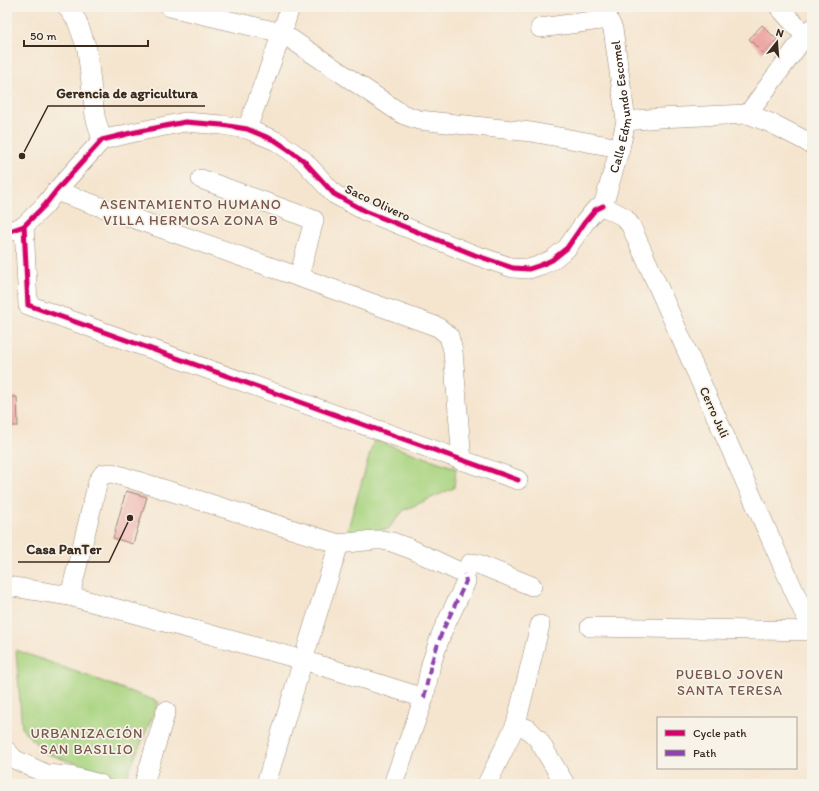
<svg xmlns="http://www.w3.org/2000/svg" width="819" height="791" font-family="Itim,sans-serif">
<style>
.green{fill:#a9d480;stroke:#727f4f}
.building{fill:#eda7a5}
.lines{fill:none;stroke-linecap:round;stroke-linejoin:round}
.minor-casing{stroke:#988876;stroke-width:20}
.minor{stroke:#fff;stroke-width:19}
.quiet{stroke:#8e44ad;stroke-width:4;stroke-dasharray:8 4;stroke-linecap:butt}
.cycleway-casing{stroke:#f7f3e8;stroke-width:8}
.cycleway{stroke:#d6006c;stroke-width:5}
.labels{text-anchor:middle;stroke-width:3.5;stroke-linejoin:round;paint-order:stroke}
.street-label{font-size:13px;fill:#3b2a1e;stroke:#f7f3e8}
.neighbourhood-label{font-size:14px;letter-spacing:1px;fill:#79564d;stroke:#f7f3e8}
.leader{fill:none;stroke:#3b2a1e;stroke-width:1.5}
.callout-dot{fill:#3b2a1e;stroke:#f7f3e8;stroke-width:1.5}
.callout-label{font-size:14px;text-anchor:middle;font-weight:bold;fill:#3b2a1e;stroke:#f7f3e8;stroke-width:3.5;stroke-linejoin:round;paint-order:stroke}
</style>
<rect width="100%" height="100%" fill="#f7f3e8"/>
<filter id="ink" filterUnits="userSpaceOnUse"><feTurbulence type="fractalNoise" baseFrequency=".025" numOctaves="2"/><feDisplacementMap in="SourceGraphic" scale="8" xChannelSelector="R" yChannelSelector="G"/><feConvolveMatrix kernelMatrix="1 2 1 2 8 2 1 2 1" color-interpolation-filters="sRGB"/></filter>
<filter id="wash" filterUnits="userSpaceOnUse"><feTurbulence type="fractalNoise" baseFrequency=".012" numOctaves="4" result="noise"/><feDisplacementMap in="SourceGraphic" scale="16" xChannelSelector="R" yChannelSelector="G"/><feGaussianBlur stdDeviation="0.9" result="paint"/><feColorMatrix in="noise" values="0 0 0 0 0 0 0 0 0 0 0 0 0 0 0 0 0 1.4 0 .05"/><feComposite in="paint" operator="in"/></filter>
<g filter="url(#wash)">
<rect width="100%" height="100%" fill="#f5e5cf"/>
<g class="green">
<path d="M374,440L456,468L454,488L404,510L388,529L346,535Z"/>
<path d="M16,650L159,702L125,780L45,753L22,729Z"/>
</g>
<g id="blocks">
<g class="building">
<path d="M762,25L777,40L763,53L749,39Z"/>
<path d="M7,397H17L18,426H7Z"/>
<path d="M126,491L147,497L133,544L113,538Z"/>
</g>
</g>
</g>
<g filter="url(#ink)">
<use href="#blocks" fill-opacity="0" stroke="#988876" stroke-width="1"/>
<g class="lines">
<g class="minor-casing">
<g id="minor">
<path d="M67,7L77,21L87,49L95,116L102,140"/>
<path d="M170,7L282,33L402,114L419,120L531,132L620,148"/>
<path d="M779,7L805,36"/>
<path d="M540,28L608,19"/>
<path d="M748,114L805,36L812,28"/>
<path d="M626,121L659,118L748,114L773,124L804,140L812,145"/>
<path d="M247,129L282,33L290,7"/>
<path d="M201,179L314,220L299,277"/>
<path d="M56,191L299,277L438,327L449,336L453,351L462,461"/>
<path id="s1" d="M603,206L620,148L626,121L613,29L608,19L606,7"/>
<path d="M24,226L28,305L518,480"/>
<path d="M7,232L24,226L45,205L56,191L102,140L131,133L185,122L222,125L247,129L276,141L288,149L303,160L334,194L365,211L475,255L513,268L529,269L541,265L552,260L567,248L585,222L595,210L603,206"/>
<path d="M7,586L70,596L303,660L424,698"/>
<path d="M70,596L98,481L103,474L112,473L339,544L374,540H382L392,542L411,549L464,574"/>
<path d="M590,627L812,631L631,226L624,217L603,206"/>
<path d="M516,724L528,729L538,739L565,784"/>
<path d="M7,751L14,759L46,774L69,776L100,784"/>
<path d="M144,784L166,711"/>
<path d="M266,784L303,660L339,544"/>
<path d="M393,784L424,698L431,664L442,632L464,586L466,581L464,574L469,565L471,563L478,564L532,586"/>
<path d="M487,784L516,724L540,625"/>
</g>
</g>
<use href="#minor" class="minor"/>
<path class="quiet" d="M424,698L431,664L442,632L464,586L466,581L464,574"/>
<g class="cycleway-casing">
<g id="cycleway">
<path d="M24,226L28,305L518,480"/>
<path d="M7,232L24,226L45,205L56,191L102,140L131,133L185,122L222,125L247,129L276,141L288,149L303,160L334,194L365,211L475,255L513,268L529,269L541,265L552,260L567,248L585,222L595,210L603,206"/>
</g>
</g>
<use href="#cycleway" class="cycleway"/>
</g>
</g>
<g class="labels">
<g class="street-label">
<text dy="5" stroke="none"><textPath href="#s1" startOffset="102">Calle Edmundo Escomel</textPath></text>
<text transform="translate(378 202) rotate(25)" y="5">Saco Olivero</text>
<text transform="translate(715 412) rotate(66)" y="5">Cerro Juli</text>
</g>
<g class="neighbourhood-label">
<text x="191" y="209">ASENTAMIENTO HUMANO<tspan x="191" dy="16">VILLA HERMOSA ZONA B</tspan></text>
<text x="730" y="679">PUEBLO JOVEN<tspan x="730" dy="16">SANTA TERESA</tspan></text>
<text x="87" y="738">URBANIZACIÓN<tspan x="87" dy="16">SAN BASILIO</tspan></text>
</g>
</g>
<path class="leader" d="M22 156L48 106H205M130 518L109 562H18"/>
<g class="callout-dot">
<circle cx="22" cy="156" r="4"/>
<circle cx="130" cy="518" r="4"/>
</g>
<g class="callout-label">
<text x="127" y="98">Gerencia de agricultura</text>
<text x="64" y="554">Casa PanTer</text>
</g>
<rect width="819" height="791" fill="none" stroke="#f7f3e8" stroke-width="24"/>
<rect x="657" y="717" width="140" height="52" fill="#f7f3e8" stroke="#aca397"/>
<rect x="665" y="730" width="20" height="6" fill="#d6006c" stroke="#aca397"/>
<text x="693" y="737" font-size="12" fill="#3b2a1e">Cycle path</text>
<rect x="665" y="750" width="20" height="6" fill="#8e44ad" stroke="#aca397"/>
<text x="693" y="757" font-size="12" fill="#3b2a1e">Path</text>
<g transform="translate(777 42) rotate(17)" stroke="#f7f3e8" stroke-width="3" paint-order="stroke">
<path d="M0-3L7 15L0 10L-7 15Z" fill="#3b2a1e"/>
<text y="-6" font-size="11" font-weight="bold" text-anchor="middle" fill="#3b2a1e">N</text>
</g>
<path d="M24 40v6h124v-6" fill="none" stroke="#3b2a1e" stroke-width="2"/>
<text x="30" y="40" font-size="12" fill="#3b2a1e" stroke="#f7f3e8" stroke-width="3" paint-order="stroke">50 m</text>
</svg>
